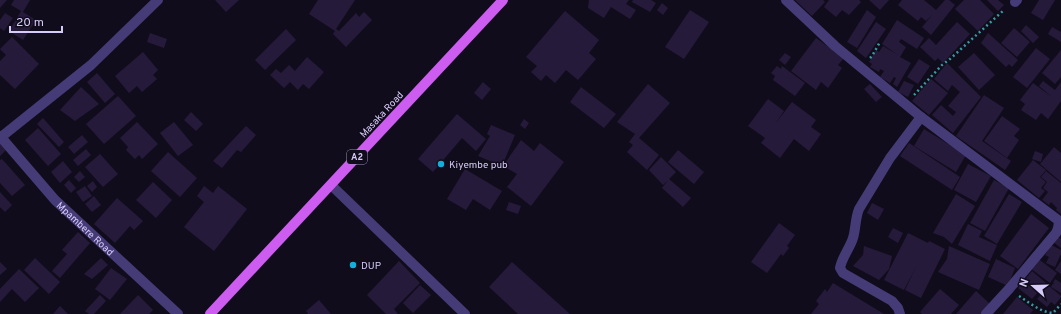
<svg xmlns="http://www.w3.org/2000/svg" width="1061" height="314" font-family="Overpass,sans-serif">
<style>
.building{fill:#251a3a}
.lines{fill:none;stroke-linecap:round;stroke-linejoin:round}
.path{stroke:#379aa2;stroke-width:2.5;stroke-dasharray:2 3;stroke-linecap:butt}
.street{stroke:#453b76;stroke-width:10}
.primary{stroke:#cd5cf0;stroke-width:10}
.poi-dot{fill:#14aedd;stroke:#110c1b;stroke-width:1.5}
.labels{text-anchor:middle;stroke-width:3;stroke-linejoin:round;paint-order:stroke}
.shield{fill:#110c1b;stroke:#9c92b7;stroke-width:1}
.shield-label{font-size:9px;font-weight:bold;fill:#d7cbfa}
.street-label{font-size:10px;fill:#d7cbfa;stroke:#110c1b}
.poi-label{font-size:10px;fill:#d7cbfa;stroke:#110c1b;text-anchor:start}
</style>
<rect width="100%" height="100%" fill="#110c1b"/>
<g class="building">
<path d="M0,0H7L0,8Z"/>
<path d="M14,0H30L23,12L36,20L23,40L9,31L21,11L11,5Z"/>
<path d="M215,0H239L226,12Z"/>
<path d="M318,0H355L336,29L339,31L356,13L359,17L364,12L372,20L346,47L333,34L335,31L309,14Z"/>
<path d="M589,0H629L626,4L636,10L630,19L611,7L604,18L588,8Z"/>
<path d="M633,0H651L656,3L650,12L632,2Z"/>
<path d="M795,0H823L825,2L812,16Z"/>
<path d="M829,0H859L861,2L849,15L842,10L836,17L824,7Z"/>
<path d="M869,0H889L880,10Z"/>
<path d="M902,0H924L936,10L945,0H949L955,5L931,35L922,27L933,14L926,21L921,17L918,21L898,5Z"/>
<path d="M964,0H980L994,14L978,31L955,9Z"/>
<path d="M987,0H998L1004,5L998,11Z"/>
<path d="M1039,0H1055L1043,20L1031,13Z"/>
<path d="M662,3L668,8L663,15L657,10Z"/>
<path d="M690,10L709,22L684,59L665,47Z"/>
<path d="M867,10L876,17L857,48L847,42Z"/>
<path d="M565,11L599,40L589,53L596,59L578,80L566,70L555,83L546,75L541,81L531,72L537,66L526,57Z"/>
<path d="M5,13L13,18L4,31L0,28V20Z"/>
<path d="M897,20L924,38L917,49L901,39L899,42L906,47L900,57L911,63L897,87L893,84L896,78L894,77L890,83L880,77L884,71L880,69L879,72L870,67L872,64L869,62L876,50L879,52L883,46L898,55L882,44Z"/>
<path d="M876,22L886,29L866,58L857,51Z"/>
<path d="M957,22L970,34L943,63L938,58L935,61L920,47L929,38L936,45Z"/>
<path d="M1026,25L1039,37L1033,43L1021,31Z"/>
<path d="M1052,27L1061,32V42L1048,34Z"/>
<path d="M1014,28L1030,42L1017,57L1001,43Z"/>
<path d="M286,29L296,40L265,70L255,60Z"/>
<path d="M150,33L167,39L164,48L147,42Z"/>
<path d="M988,33L1018,60L1012,67L1009,64L1006,67L981,43Z"/>
<path d="M12,37L39,64L15,89L0,75V61L6,55L0,49Z"/>
<path d="M816,38L844,58L838,65L842,68L828,88L821,82L816,90L791,71Z"/>
<path d="M1036,48L1050,59L1027,88L1013,77Z"/>
<path d="M1061,50V77L1055,84L1042,73Z"/>
<path d="M143,52L158,70L153,75L157,79L142,92L137,86L129,93L115,76Z"/>
<path d="M785,53L791,57L785,65L779,60Z"/>
<path d="M974,53L995,75L979,90L958,67Z"/>
<path d="M307,57L324,72L309,89L303,84L298,90L290,82L284,88L270,75L276,69L281,73L289,65L295,71Z"/>
<path d="M919,59L930,66L918,84L907,77Z"/>
<path d="M947,63L981,97L953,133L932,115L941,105L953,116L956,112L948,106L960,92L952,85L948,91L934,79Z"/>
<path d="M777,66L781,69L782,66L805,83L795,96L773,80L775,76L771,73Z"/>
<path d="M97,73L115,94L105,103L87,82Z"/>
<path d="M931,79L948,93L929,115L912,101Z"/>
<path d="M904,81L914,85L908,97L898,92Z"/>
<path d="M1043,81L1055,90L1061,82V101L1048,119L1041,113L1036,120L1021,110L1025,104L1020,100L1033,83L1052,97L1039,86Z"/>
<path d="M483,82L491,89L482,100L474,93Z"/>
<path d="M648,84L670,103L639,138L659,155L647,170L627,152L633,145L629,142L635,134L617,122Z"/>
<path d="M870,84L882,97L876,102L864,89Z"/>
<path d="M81,87L99,104L75,121L60,110Z"/>
<path d="M581,87L616,114L604,128L570,102Z"/>
<path d="M984,95L1004,108L982,141L1011,161L1005,170L956,136Z"/>
<path d="M118,96L136,116L104,144L86,124Z"/>
<path d="M768,99L784,111L775,124L792,102L816,120L811,127L821,134L809,151L794,139L780,158L761,143L765,138L748,126Z"/>
<path d="M191,112L203,124L196,131L184,120Z"/>
<path d="M457,114L486,139L476,151L462,138L433,172L418,159Z"/>
<path d="M1002,116L1020,129L1014,136L1019,140L1007,158L984,141Z"/>
<path d="M43,118L64,142L59,147L37,124Z"/>
<path d="M524,119L529,123L525,129L520,125Z"/>
<path d="M137,122L158,144L142,159L139,155L135,159L126,150L128,147L120,138Z"/>
<path d="M174,122L193,145L178,156L160,133Z"/>
<path d="M491,125L515,135L502,166L478,156L490,136L487,134Z"/>
<path d="M246,126L256,135L241,152L237,150L222,168L213,161Z"/>
<path d="M38,128L61,154L48,166L25,140Z"/>
<path d="M924,129L966,155L956,172L914,146Z"/>
<path d="M82,135L88,142L74,154L68,147Z"/>
<path d="M521,140L534,151L540,143L564,162L531,206L507,187L517,174L503,166Z"/>
<path d="M0,143L6,150L0,156Z"/>
<path d="M909,143L960,177L952,190L900,156Z"/>
<path d="M1054,147L1061,153V182L1040,164Z"/>
<path d="M86,149L91,155L78,166L73,160Z"/>
<path d="M678,150L704,172L694,184L668,162Z"/>
<path d="M1035,151L1043,154L1041,162L1032,159Z"/>
<path d="M168,152L197,178L180,197L151,171Z"/>
<path d="M100,154L118,174L103,187L85,167Z"/>
<path d="M661,157L676,172L669,179L691,198L683,207L662,188L668,180L663,185L649,170Z"/>
<path d="M2,159L25,185L12,196L0,183V160Z"/>
<path d="M1033,160L1046,170L1040,177L1046,182L1041,188L1045,191L1039,198L1017,180Z"/>
<path d="M63,161L72,172L60,183L51,172Z"/>
<path d="M968,164L991,176L976,202L954,190Z"/>
<path d="M465,169L502,191L490,210L473,199L466,210L447,199Z"/>
<path d="M80,171L85,177L79,182L74,177Z"/>
<path d="M1046,171L1061,183V214L1056,210L1057,208L1051,202L1049,205L1042,200L1048,192L1043,188L1047,182L1041,177Z"/>
<path d="M69,180L76,188L71,193L64,185Z"/>
<path d="M994,180L1009,188L985,231L970,223Z"/>
<path d="M93,181L97,187L92,192L87,186Z"/>
<path d="M153,182L172,200L156,218L136,200Z"/>
<path d="M85,186L92,196L83,202L76,192Z"/>
<path d="M204,186L213,193L218,186L247,209L214,251L184,227L204,202L197,196Z"/>
<path d="M0,192L12,205L5,212L0,207Z"/>
<path d="M956,194L975,206L952,244L944,237L933,233Z"/>
<path d="M1009,194L1022,202L997,244L984,236Z"/>
<path d="M94,196L101,205L92,212L85,204Z"/>
<path d="M117,198L143,221L134,230L130,226L115,243L94,224Z"/>
<path d="M509,202L521,206L518,214L506,210Z"/>
<path d="M872,203L884,209L878,220L867,213Z"/>
<path d="M1031,214L1049,228L1018,269L1000,256Z"/>
<path d="M779,223L795,235L787,246L789,248L783,256L781,254L767,273L751,262Z"/>
<path d="M968,224L982,231L979,237L997,245L990,261L972,252L974,248L972,252L958,245Z"/>
<path d="M893,228L903,233L898,243L888,237Z"/>
<path d="M78,232L90,243L60,278L52,271L67,254L62,250Z"/>
<path d="M908,233L928,243L929,241L945,249L921,298L905,290L916,267L904,290L884,280Z"/>
<path d="M1057,236L1061,239V248L1053,242Z"/>
<path d="M1051,245L1061,250V254L1055,267L1046,263L1049,257L1045,255Z"/>
<path d="M864,246L892,256L889,269L879,280L853,266L863,255Z"/>
<path d="M949,246L990,264L979,290L938,272L947,259Z"/>
<path d="M35,258L60,282L49,294L24,270Z"/>
<path d="M101,258L108,265L92,279L84,274Z"/>
<path d="M1037,258L1057,273L1050,283L1030,268Z"/>
<path d="M996,259L1015,268L1008,286L988,277Z"/>
<path d="M399,261L420,283L394,309L398,314H386L367,295Z"/>
<path d="M1061,261V274L1055,270Z"/>
<path d="M0,262L7,269L0,275Z"/>
<path d="M512,262L570,314H518L489,287Z"/>
<path d="M111,268L127,279L110,300L95,289Z"/>
<path d="M19,269L39,288L25,302L12,289L0,302V289Z"/>
<path d="M1032,271L1046,283L1032,299L1018,288Z"/>
<path d="M1055,279L1061,283V293L1051,287Z"/>
<path d="M833,283L884,314H811L819,304L816,301L825,289L827,292Z"/>
<path d="M420,285L431,295L413,313L403,303Z"/>
<path d="M1048,285L1061,296V297L1055,305L1051,302L1047,307L1037,299Z"/>
<path d="M940,289L959,305L951,314H922L920,312Z"/>
<path d="M976,291L990,304L982,314H956Z"/>
<path d="M100,295L106,301L94,314H89L85,311Z"/>
<path d="M138,295L153,310L149,314H120Z"/>
<path d="M1017,297L1033,310L1030,314H1003Z"/>
<path d="M319,300L331,314H308L306,311Z"/>
<path d="M60,306L68,314H53Z"/>
</g>
<g class="lines">
<g class="path">
<path d="M870,58L872,56L880,42"/>
<path d="M914,95L942,65L950,59L1004,10"/>
<path d="M1019,296C1030,303 1040,312 1053,313L1061,304"/>
</g>
<g class="street">
<path d="M786,0L835,46L921,117L1058,220C1060,225 1058,229 1056,233L1009,289L986,314"/>
<path d="M1015,2L1017,0"/>
<path id="s1" d="M0,136L55,200L178,314"/>
<path d="M1,137L91,65L158,0"/>
<path d="M331,185L465,314"/>
<path d="M900,314L898,308L892,301L843,273L840,268C842,257 850,248 853,238C856,228 855,219 859,209L890,158L921,117"/>
</g>
<path class="primary" d="M210,314L503,0"/>
</g>
<g class="poi-dot">
<circle cx="441" cy="164" r="4"/>
<circle cx="353" cy="265" r="4"/>
</g>
<g class="labels">
<rect class="shield" x="347" y="150" width="20" height="14" rx="3"/>
<g class="shield-label">
<text x="357" y="160">A2</text>
</g>
<g class="street-label">
<text transform="translate(381 114) rotate(-47)" y="4">Masaka Road</text>
<text dy="4" stroke="none"><textPath href="#s1" startOffset="126">Mpambere Road</textPath></text>
</g>
<g class="poi-label">
<text x="449" y="168">Kiyembe pub</text>
<text x="361" y="269">DUP</text>
</g>
</g>
<g transform="translate(1033 286) rotate(290)" stroke="#110c1b" stroke-width="3" paint-order="stroke">
<path d="M0-3L7 15L0 10L-7 15Z" fill="#d7cbfa"/>
<text y="-6" font-size="11" font-weight="bold" text-anchor="middle" fill="#d7cbfa">N</text>
</g>
<path d="M10 26v6h52v-6" fill="none" stroke="#d7cbfa" stroke-width="2"/>
<text x="16" y="26" font-size="12" fill="#d7cbfa" stroke="#110c1b" stroke-width="3" paint-order="stroke">20 m</text>
</svg>
